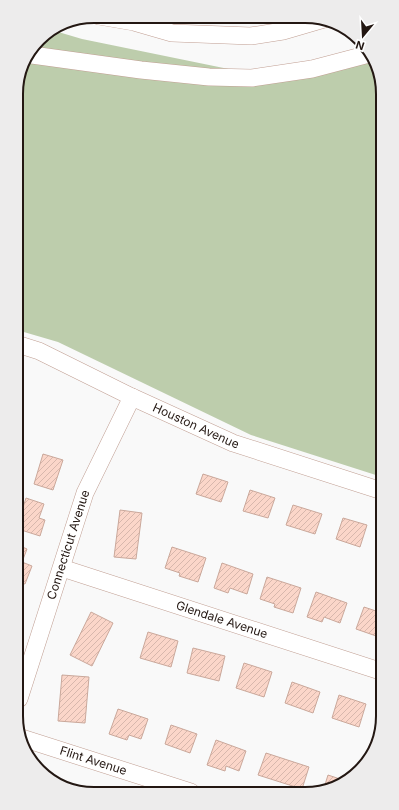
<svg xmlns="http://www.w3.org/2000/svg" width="399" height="810" font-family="Inter,sans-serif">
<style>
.grass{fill:#bdcdac}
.building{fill:url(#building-hatch);stroke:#caa89b}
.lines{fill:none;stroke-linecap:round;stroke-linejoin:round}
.minor-casing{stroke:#c19f93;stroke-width:18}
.minor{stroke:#fff;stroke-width:17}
.labels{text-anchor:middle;stroke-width:3;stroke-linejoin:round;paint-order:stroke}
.street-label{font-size:12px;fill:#231712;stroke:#fff}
.rim{fill:none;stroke:#231712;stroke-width:2}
</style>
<defs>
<pattern id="building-hatch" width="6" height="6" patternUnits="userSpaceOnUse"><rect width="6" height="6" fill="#fbd6c9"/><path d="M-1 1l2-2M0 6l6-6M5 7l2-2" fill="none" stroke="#d7b7ac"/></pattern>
</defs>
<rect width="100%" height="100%" fill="#f9f9f9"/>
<path class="grass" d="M55,31L82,39L253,74L371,57L380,73L382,477L251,435L58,342L17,330V84L42,35Z"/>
<g class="building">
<path d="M43,454L63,460L53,490L34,484Z"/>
<path d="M203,474L228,482L221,502L196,494Z"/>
<path d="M250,490L275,498L268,518L243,511Z"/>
<path d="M26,498L44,504L39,518L45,520L40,536L18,529V523Z"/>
<path d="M293,505L322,514L315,534L286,525Z"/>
<path d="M120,510L142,513L136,559L114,557Z"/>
<path d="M343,518L367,525L360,547L336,539Z"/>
<path d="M18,545L27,549L22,562L32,566L25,584L18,582Z"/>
<path d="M382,545V555L379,554Z"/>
<path d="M172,547L206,558L198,582L179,576L180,573L165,568Z"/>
<path d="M222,563L253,574L247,594L230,588L228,593L214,588Z"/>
<path d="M267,577L301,588L293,613L274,607L275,604L260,599Z"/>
<path d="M316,592L347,603L340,623L324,617L322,622L307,617Z"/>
<path d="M364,607L382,613V638L356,629Z"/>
<path d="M91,612L113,623L92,666L70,655Z"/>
<path d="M148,632L178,641L171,667L140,658Z"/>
<path d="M193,648L225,656L219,681L187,673Z"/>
<path d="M244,663L272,672L264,697L236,688Z"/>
<path d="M62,675L89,677L85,723L58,721Z"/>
<path d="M292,682L320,692L313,713L285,703Z"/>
<path d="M339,695L366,704L359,727L332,718Z"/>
<path d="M118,709L148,719L141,739L129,735L127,740L109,734Z"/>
<path d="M383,716V722L378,734L377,733Z"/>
<path d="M171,725L197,734L190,753L165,744Z"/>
<path d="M216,740L246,751L239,771L226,766L225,771L207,765Z"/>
<path d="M266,753L309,767L302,789L258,775Z"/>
<path d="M328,775L343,780L326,791H323Z"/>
</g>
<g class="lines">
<g class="minor-casing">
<g id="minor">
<path d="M99,16L134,22L172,33L251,36L283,31L324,19"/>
<path d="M32,55L141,70L209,77L252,78L312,69L369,54"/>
<path id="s1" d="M17,344L39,351L132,397L233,443L382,491"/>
<path id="s2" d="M62,568L383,672"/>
<path id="s3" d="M19,699L85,493L132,397"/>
<path id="s4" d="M19,737L191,792"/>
</g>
</g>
<use href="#minor" class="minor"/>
</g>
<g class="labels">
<g class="street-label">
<text dy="4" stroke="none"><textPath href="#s1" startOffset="197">Houston Avenue</textPath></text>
<text dy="4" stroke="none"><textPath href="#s3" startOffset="162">Connecticut Avenue</textPath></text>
<text dy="4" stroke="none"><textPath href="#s2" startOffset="168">Glendale Avenue</textPath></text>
<text dy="4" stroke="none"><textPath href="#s4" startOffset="78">Flint Avenue</textPath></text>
</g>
</g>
<path d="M0 0H399V810H0ZM94 23H305A71 71 0 0 1 376 94V716A71 71 0 0 1 305 787H94A71 71 0 0 1 23 716V94A71 71 0 0 1 94 23Z" fill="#edecec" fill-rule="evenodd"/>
<path class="rim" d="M94 23H305A71 71 0 0 1 376 94V716A71 71 0 0 1 305 787H94A71 71 0 0 1 23 716V94A71 71 0 0 1 94 23Z"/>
<g transform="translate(363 36) rotate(198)" stroke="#ffffff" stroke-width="3" paint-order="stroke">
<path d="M0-3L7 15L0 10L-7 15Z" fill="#231712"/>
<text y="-6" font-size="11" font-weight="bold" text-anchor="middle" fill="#231712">N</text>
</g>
</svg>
